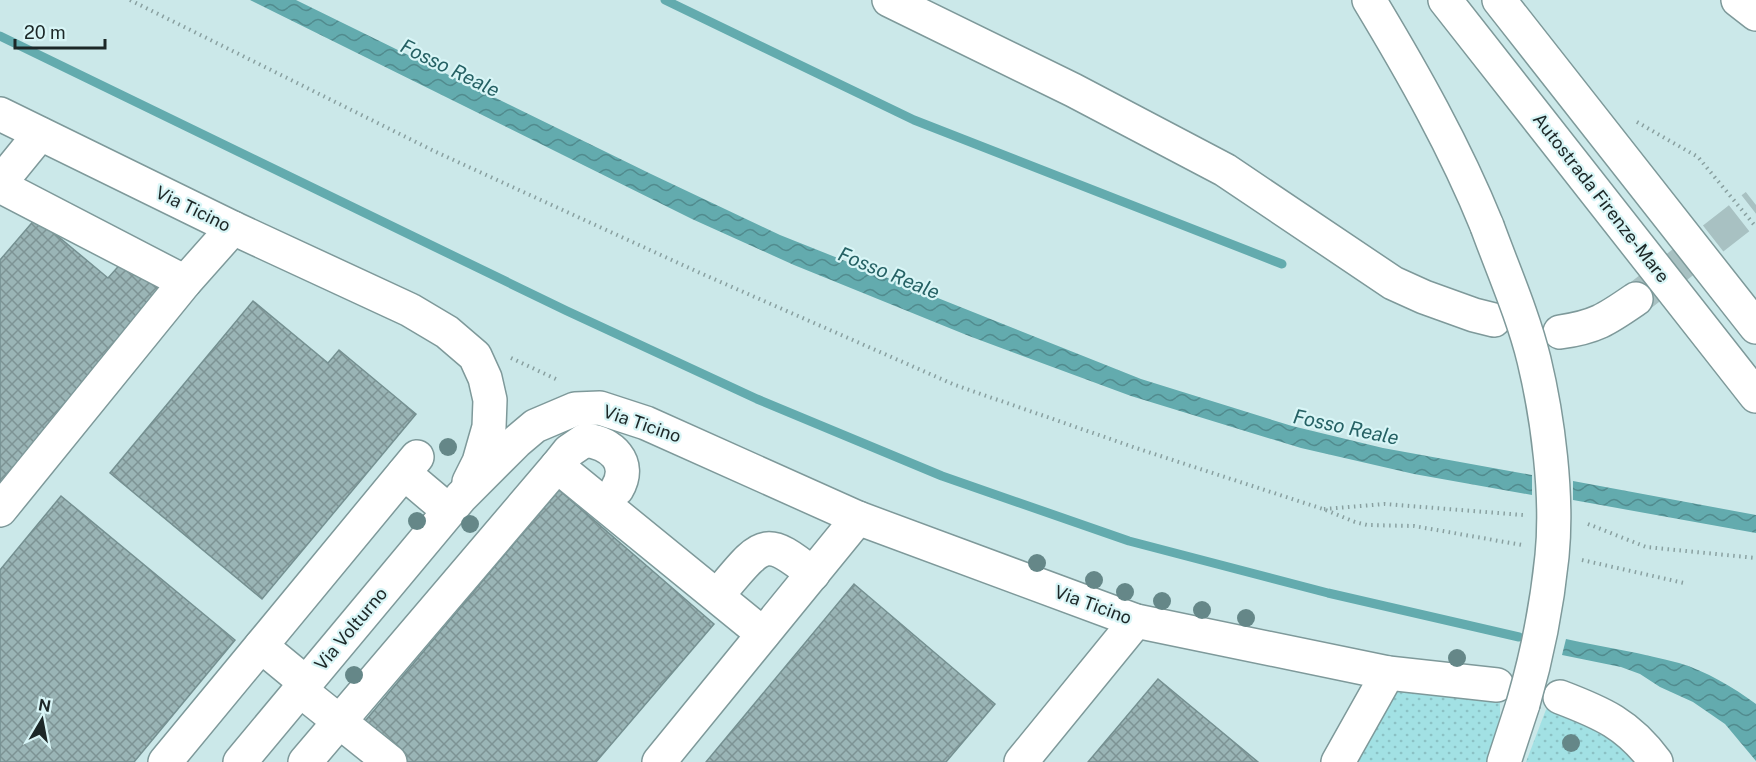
<svg xmlns="http://www.w3.org/2000/svg" width="1756" height="762" font-family="'Public Sans',sans-serif">
<style>
.grass{fill:url(#grass-dots)}
.water{fill:url(#water-waves)}
.lines{fill:none;stroke-linecap:round;stroke-linejoin:round}
.stream{stroke:#63abae;stroke-width:9}
.building{fill:url(#building-cross-hatch);stroke:#759091;stroke-width:1.5}
.minor-tunnel{stroke:#a8c1c2;stroke-width:33;stroke-dasharray:33 16;stroke-linecap:butt}
.minor-casing{stroke:#7e999a;stroke-width:36}
.highway-casing{stroke:#7e999a;stroke-width:36}
.path{stroke:#89a0a0;stroke-width:4;stroke-dasharray:1.5 4.5;stroke-linecap:butt}
.minor{stroke:#fff;stroke-width:33}
.highway{stroke:#fff;stroke-width:33}
.highway-bridge-casing{stroke:#7e999a;stroke-width:36;stroke-linecap:butt}
.highway-bridge{stroke:#fff;stroke-width:33}
.tree{fill:#658788}
.labels{text-anchor:middle;stroke-width:4.5;stroke-linejoin:round;paint-order:stroke}
.street-label{font-size:18px;fill:#1c2727;stroke:#d8f5f6}
.water-label{font-size:20px;font-style:italic;fill:#256164;stroke:#d8f5f6}
</style>
<defs>
<pattern id="grass-dots" width="8" height="8" patternUnits="userSpaceOnUse" patternTransform="scale(1.5)"><rect width="8" height="8" fill="#a2e1e4"/><path d="M2 2h.1M6 6h.1" fill="none" stroke="#8bc1c4" stroke-width="1.8" stroke-linecap="round"/></pattern>
<pattern id="water-waves" width="16" height="10" patternUnits="userSpaceOnUse" patternTransform="scale(1.5)"><rect width="16" height="10" fill="#63abae"/><path d="M0 5q4-4 8 0t8 0" fill="none" stroke="#518b8e"/></pattern>
<pattern id="building-cross-hatch" width="8" height="8" patternUnits="userSpaceOnUse" patternTransform="scale(1.5)"><rect width="8" height="8" fill="#9ab5b6"/><path d="M0 0l8 8M0 8l8-8" fill="none" stroke="#7d9394"/></pattern>
</defs>
<rect width="100%" height="100%" fill="#cbe8e9"/>
<g class="grass">
<path d="M1392,689H1406L1500,703V717L1486,762H1356Z"/>
<path d="M1547,707L1599,723L1642,762H1526Z"/>
</g>
<g class="water">
<path d="M250,0H296L651,174L780,235L1141,379L1292,426L1383,448L1532,475V495L1414,474L1301,448L1131,396L969,336L794,265L692,219Z"/>
<path d="M1573,481L1756,515V533L1573,500Z"/>
<path d="M1566,639C1603,647 1642,653 1679,663C1706,671 1733,687 1756,704V761L1725,724L1693,702L1660,687L1640,674L1621,667L1562,655Z"/>
</g>
<g class="lines">
<g class="stream">
<path d="M665,0L914,120L1282,264"/>
<path d="M0,36L567,311L757,399L942,476L1129,541L1328,593L1519,637"/>
</g>
</g>
<g class="building">
<path d="M36,218L108,278L124,260L165,294L0,491V260Z"/>
<path d="M253,301L328,363L339,350L416,414L262,599L110,473Z"/>
<path d="M559,490L714,624L596,762H405L361,726Z"/>
<path d="M61,496L235,640L134,762H0V570Z"/>
<path d="M854,584L995,704L946,762H706Z"/>
<path d="M1158,679L1258,762H1088Z"/>
</g>
<g class="lines">
<path class="minor-tunnel" d="M1636,299L1756,205"/>
<g class="minor-casing">
<g id="minor">
<path d="M889,0L1073,90L1225,170L1393,283L1424,297L1474,315L1494,320"/>
<path d="M0,114L233,228L410,310L447,332L475,356L485,378L490,400L489,427L479,462L469,482"/>
<path d="M0,183L40,134"/>
<path d="M0,186L185,282"/>
<path d="M1560,332C1596,327 1607,319 1636,299"/>
<path d="M404,473L449,511"/>
<path d="M617,489C633,462 611,443 585,440L569,451L557,466L763,634"/>
<path d="M0,510L185,282L233,228"/>
<path d="M727,584C763,541 767,537 813,574"/>
<path d="M261,646L306,683"/>
<path d="M300,690L390,762"/>
<path d="M1560,697C1602,713 1628,724 1656,762"/>
<path d="M165,762L417,457"/>
<path d="M240,762L461,497L516,442L535,426L575,409L600,408L646,423L858,518L1136,621L1388,673L1497,685"/>
<path d="M305,762L557,466"/>
<path d="M659,762L858,518"/>
<path d="M1021,762L1136,621"/>
<path d="M1338,762L1388,673"/>
</g>
</g>
<g class="highway-casing">
<g id="highway">
<path d="M1369,0C1413,73 1455,147 1487,226"/>
<path d="M1445,0L1756,396"/>
<path d="M1499,0L1756,327"/>
<path d="M1738,0L1756,14"/>
<path d="M1504,762L1523,704"/>
</g>
</g>
<g class="path">
<path d="M130,0L436,152L698,272L955,385L1142,450L1323,509L1355,522L1367,525L1414,526L1522,545"/>
<path d="M1637,122L1698,157L1756,227"/>
<path d="M511,358L558,380"/>
<path d="M1324,509L1385,504L1523,515"/>
<path d="M1588,524L1646,547L1756,558"/>
<path d="M1582,560L1684,583"/>
</g>
<use href="#minor" class="minor"/>
<use href="#highway" class="highway"/>
<g class="highway-bridge-casing">
<path id="highway-bridge" d="M1487,226C1503,270 1523,315 1534,360C1548,418 1558,496 1552,556C1547,605 1537,656 1523,704"/>
</g>
<use href="#highway-bridge" class="highway-bridge"/>
</g>
<g class="tree">
<circle cx="448" cy="447" r="9"/>
<circle cx="417" cy="521" r="9"/>
<circle cx="470" cy="524" r="9"/>
<circle cx="1037" cy="563" r="9"/>
<circle cx="1094" cy="580" r="9"/>
<circle cx="1125" cy="592" r="9"/>
<circle cx="1162" cy="601" r="9"/>
<circle cx="1202" cy="610" r="9"/>
<circle cx="1246" cy="618" r="9"/>
<circle cx="1457" cy="658" r="9"/>
<circle cx="354" cy="675" r="9"/>
<circle cx="1571" cy="743" r="9"/>
</g>
<g class="labels">
<g class="street-label">
<text transform="translate(1601 198) rotate(52)" y="6">Autostrada Firenze-Mare</text>
<text transform="translate(193 209) rotate(26)" y="6">Via Ticino</text>
<text transform="translate(642 424) rotate(19)" y="6">Via Ticino</text>
<text transform="translate(1093 605) rotate(20)" y="6">Via Ticino</text>
<text transform="translate(351 629) rotate(-50)" y="6">Via Volturno</text>
</g>
<g class="water-label">
<text transform="translate(450 68) rotate(26)" y="7">Fosso Reale</text>
<text transform="translate(889 273) rotate(22)" y="7">Fosso Reale</text>
<text transform="translate(1346 427) rotate(12)" y="7">Fosso Reale</text>
</g>
</g>
<g transform="translate(42 720) rotate(10)" stroke="#d8f5f6" stroke-width="4.5" paint-order="stroke">
<path d="M0-4.5L10 22L0 15L-10 22Z" fill="#1c2727"/>
<text y="-9" font-size="16" font-weight="bold" text-anchor="middle" fill="#1c2727">N</text>
</g>
<path d="M15 39v9h90v-9" fill="none" stroke="#1c2727" stroke-width="3"/>
<text x="24" y="39" font-size="18" fill="#1c2727" stroke="#d8f5f6" stroke-width="4.5" paint-order="stroke">20 m</text>
</svg>
